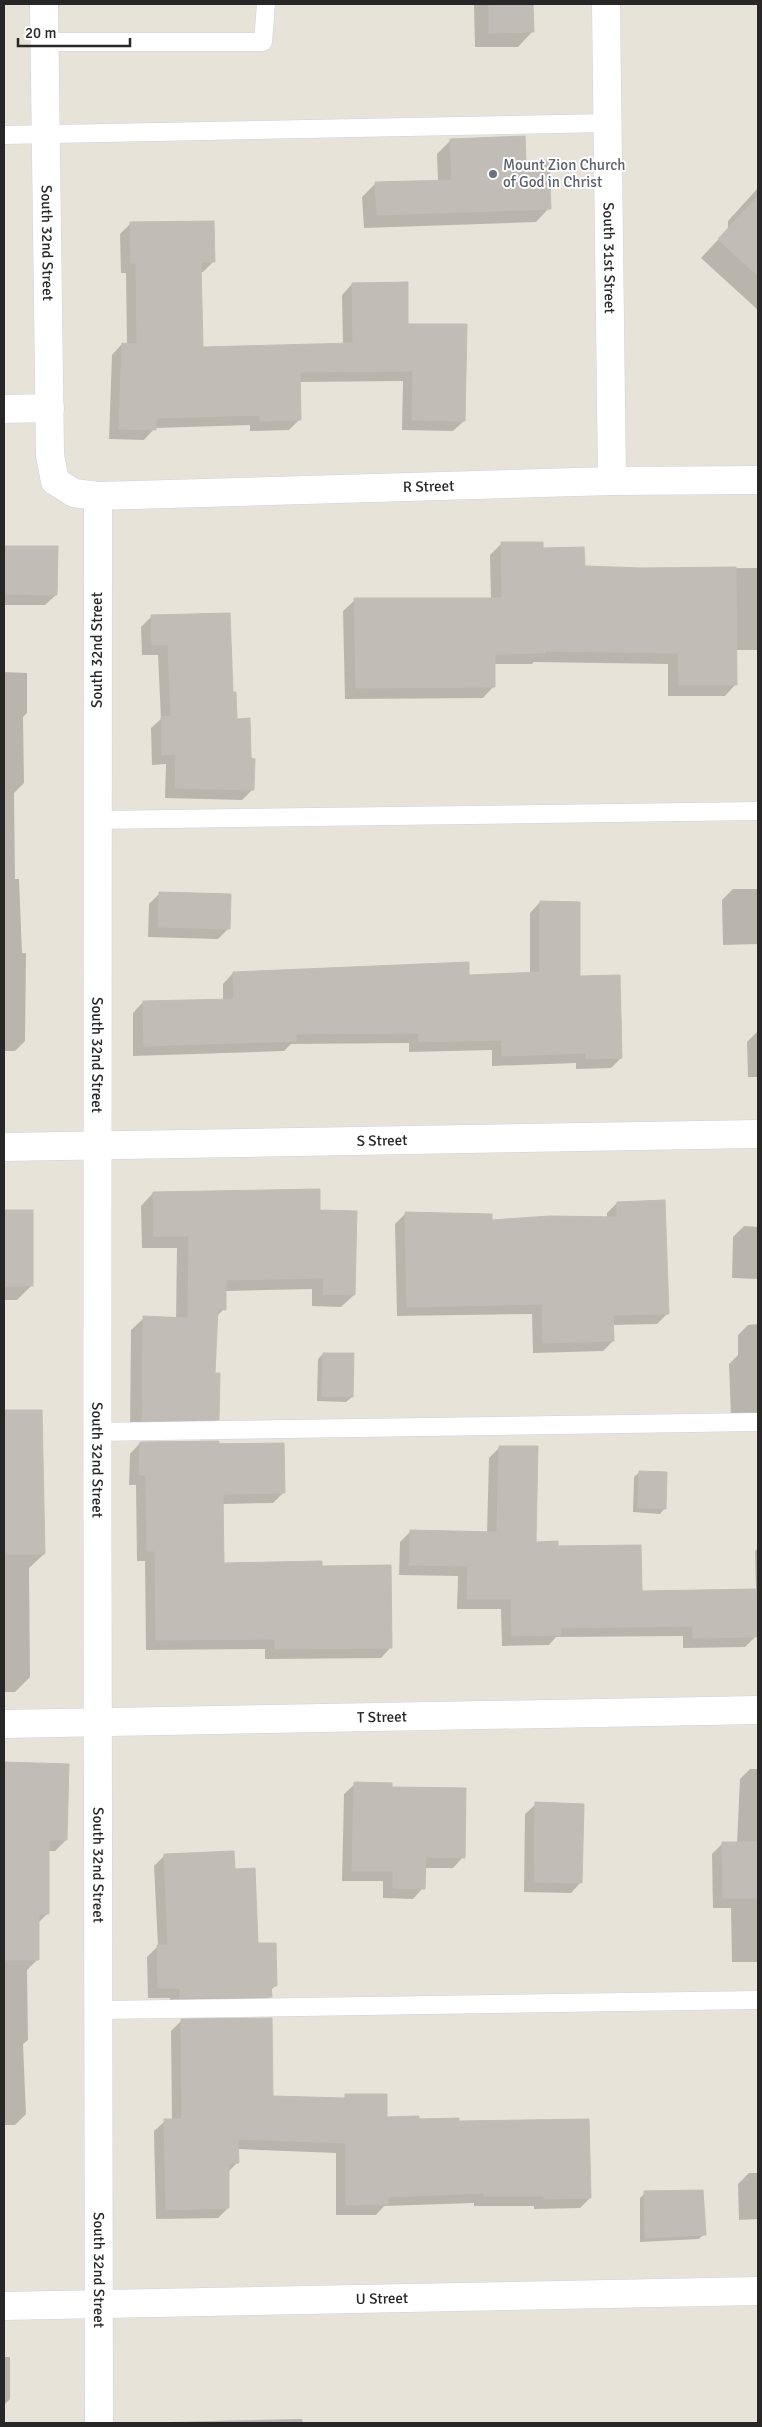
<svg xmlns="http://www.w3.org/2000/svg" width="762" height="2427" font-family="Signika,sans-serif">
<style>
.shadow{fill:#0003}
.building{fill:#c1bcb6;stroke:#c3beb3}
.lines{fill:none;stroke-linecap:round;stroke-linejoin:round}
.lane-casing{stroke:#ced1df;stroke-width:19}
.street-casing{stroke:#ced1df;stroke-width:29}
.lane{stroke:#fff;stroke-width:18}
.street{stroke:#fff;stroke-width:28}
.worship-dot{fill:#6b7280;stroke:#fff;stroke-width:2}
.labels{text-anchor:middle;stroke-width:4;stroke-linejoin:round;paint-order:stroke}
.worship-label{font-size:15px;fill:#5b616d;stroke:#fff;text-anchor:start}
.street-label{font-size:15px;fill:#272727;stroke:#fff}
</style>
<rect width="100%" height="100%" fill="#e8e3d9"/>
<g class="shadow">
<path d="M474,4H532V32L518,47H475Z"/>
<path d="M451,140L525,163L549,208L536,222L364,228L362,197L376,183L438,182L437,154Z"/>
<path d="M758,188V310L701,258L728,229V221Z"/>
<path d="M131,223L214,261L203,272H200L202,349L343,344L342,295L352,284L407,325L464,421L453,431L402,430L403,381L299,382L300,419L289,430L250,431V425L155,428L144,440L109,439L112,355L122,344L127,345L126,273H121L120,234Z"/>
<path d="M502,543L542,549L583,567L642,569L758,568V650H736V684L725,696H668V664L534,662L532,664H494V686L483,698L345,699L343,611L355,600H491L490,555Z"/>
<path d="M4,547L57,548L56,595L45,605H4Z"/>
<path d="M151,617L232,694L235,720L252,790L242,800L165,798L166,764L152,765L151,728L161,719L158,655H142L141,627Z"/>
<path d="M4,672L27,673V713L23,717L24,783L14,793L15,879H19L22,953H26L25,1041L15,1051H4Z"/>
<path d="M733,889H758V944L723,945L722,900Z"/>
<path d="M159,894L229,928L218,939L148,937L149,904Z"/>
<path d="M540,902L621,1058L611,1068L576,1069V1063L492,1066V1050L409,1052V1043L291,1044L284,1051L133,1056V1013L143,1002L223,1001V984L233,973L468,976L530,974V913Z"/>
<path d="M758,1031V1077H748L747,1042Z"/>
<path d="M153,1193L319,1211L354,1295L341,1307L312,1306V1289L225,1291L224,1309L216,1317L214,1374L218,1419L206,1431L130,1433L131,1330L144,1318L176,1319L177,1248H142L141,1206Z"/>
<path d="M617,1203L668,1313L657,1324L612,1325L613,1341L603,1351L533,1353L532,1314L397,1316L395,1224L405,1214L491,1221L607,1219V1213Z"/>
<path d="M4,1211H32V1285L17,1300H4Z"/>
<path d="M744,1226L758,1227V1279L732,1278L733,1237Z"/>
<path d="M758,1324V1417L731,1418L729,1364L738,1355V1335L748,1325Z"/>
<path d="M323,1354L352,1397L346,1402L317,1401L318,1359Z"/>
<path d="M4,1411H41L44,1554L29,1568L30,1677L15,1692H4Z"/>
<path d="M140,1443L283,1444V1493L273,1503L222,1504L223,1565L321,1568L391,1647L381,1658L265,1659V1649L146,1650L145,1561H137L136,1485H129L130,1454Z"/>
<path d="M500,1447L535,1543L557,1548L640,1593L756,1590L755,1551L758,1548V1628H756V1636L745,1647L683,1648V1636L556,1637L549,1645L502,1646L501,1609H457L458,1576L399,1575L400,1542L410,1532L487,1533L489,1458Z"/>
<path d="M640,1472L665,1508L660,1514L633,1512L634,1477Z"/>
<path d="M4,1763L68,1765L66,1840L55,1851H48L47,1914L37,1924L38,1959L27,1970L28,2040L23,2044L26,2114L15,2125H4Z"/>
<path d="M750,1769H758V1962H732L731,1908H713L712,1854L722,1844L737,1843L740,1779Z"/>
<path d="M355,1784L391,1788L463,1857L453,1868H424L423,1888L413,1899L383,1898V1881H342L344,1794Z"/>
<path d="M536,1804L581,1882L571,1893L524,1892L525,1814Z"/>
<path d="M165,1855L234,1871L256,1945L276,1985L270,1991V1996L260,2007L170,2008V1998H148L147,1957L158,1946L154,1866Z"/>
<path d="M181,2021L272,2097L343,2099L346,2096L386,2118L457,2122L590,2198L580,2208L534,2209V2206H474V2203L384,2206L376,2215H336V2153L238,2149V2162L228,2172V2208L218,2218L156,2219L154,2131L165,2121L172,2120L171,2031Z"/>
<path d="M749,2173H758V2219L739,2220L738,2184Z"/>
<path d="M645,2193L704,2234L699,2239L640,2242V2198Z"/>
<path d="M4,2357H10V2399L4,2405Z"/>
<path d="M302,2419L303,2423H167L168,2422Z"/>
</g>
<g class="building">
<path d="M489,4H533L534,32L489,33Z"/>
<path d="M525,136L526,161L549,160L551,209L377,215L375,182L452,180L450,139Z"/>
<path d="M758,196V276L718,239Z"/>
<path d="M214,221L215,262H201L203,347L353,343L352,283L408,282V324H467L465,421L412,420L413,371L300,372L301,420L260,421V415L156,418V430L119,429L122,343L137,344L136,263H131L130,222Z"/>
<path d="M501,542H543V548L584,547L585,566L642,568L736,567L737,685H679L678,653L544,651L545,653L495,654V687L356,688L354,598H502Z"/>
<path d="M4,546H58L57,595L4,594Z"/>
<path d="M230,613L233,692H236L237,719L250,718L251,758L255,759L254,790L175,788L176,754L162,755L161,717L171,716L168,645H152L151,615Z"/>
<path d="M159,892L231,894L230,929L158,927Z"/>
<path d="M540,901L580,902V976L620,975L622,1058L586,1059V1053L502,1056V1040L419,1042V1033L296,1034V1041L144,1046L143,1001L234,999L233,972L469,962V975L540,972Z"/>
<path d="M320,1189V1210L357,1211L355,1295L323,1294L324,1278L226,1280V1310L218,1309L215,1373H220L219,1420L142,1421L143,1316L188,1318L189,1236H154L153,1192Z"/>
<path d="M665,1200L669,1314L613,1315L614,1341L543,1343L542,1304L407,1307L405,1212L492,1214V1220L549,1216L617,1217V1202Z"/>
<rect x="4" y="1210" width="29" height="76"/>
<path d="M323,1353H354L353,1397L322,1396Z"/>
<path d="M4,1410H42L45,1554H4Z"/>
<path d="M219,1441V1444L284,1443L285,1493L223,1494L224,1563L322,1561V1566L391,1565L392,1648L275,1649V1639L156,1640L155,1551H147L146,1475H139L140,1442Z"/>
<path d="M499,1446H538L536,1542L558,1541V1546L641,1545L642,1591L756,1589L757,1637L693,1638V1626L560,1628L561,1635L512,1636L511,1599H467L468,1566L409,1565L410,1530L497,1532Z"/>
<path d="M639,1471L667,1472L666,1509L638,1508Z"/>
<path d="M4,1762L69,1764L67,1840H49V1914H39V1960H4Z"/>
<path d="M354,1782L392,1783V1787L466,1788L465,1858L426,1857L425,1889L393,1888V1871H352Z"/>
<path d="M535,1802L584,1804L582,1883L534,1882Z"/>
<path d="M722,1842H758V1898H723Z"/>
<path d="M234,1851L235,1869L255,1868L258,1943H276L277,1986H271L272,1997L180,1998V1988H158L157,1945H168L164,1854Z"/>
<path d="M272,2018L273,2096L345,2098V2094H387V2117L419,2116V2119L459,2118V2121L589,2119L591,2198L544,2199V2196H484V2193L388,2197V2204L346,2205V2143L238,2139L239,2163H229V2208L166,2210L164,2119H182L181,2019Z"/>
<path d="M703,2190L706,2235L645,2238L644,2191Z"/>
</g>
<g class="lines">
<g class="lane-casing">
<g id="lane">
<path d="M45,42H263L266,4"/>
<path d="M4,135L609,123"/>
<path d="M97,820L758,811"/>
<path d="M96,1432L758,1422"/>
<path d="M100,2010L758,2000"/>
</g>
</g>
<g class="street-casing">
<g id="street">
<path id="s1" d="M44,4L50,455L55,481L74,493L98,496L612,481L758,480"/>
<path id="s2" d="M606,4L612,481"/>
<path d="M4,409L50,408"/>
<path id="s3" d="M98,496C95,1138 99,1781 99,2423"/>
<path id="s4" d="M4,1147L758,1134"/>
<path id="s5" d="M4,1724L758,1710"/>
<path id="s6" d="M4,2306L758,2291"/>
</g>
</g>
<use href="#lane" class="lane"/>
<use href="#street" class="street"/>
</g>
<circle class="worship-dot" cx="493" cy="174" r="5"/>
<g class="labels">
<g class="worship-label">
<text x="503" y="170">Mount Zion Church<tspan x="503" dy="17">of God in Christ</tspan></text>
</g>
<g class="street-label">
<text dy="5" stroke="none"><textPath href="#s1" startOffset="239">South 32nd Street</textPath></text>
<text dy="5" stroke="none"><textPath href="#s2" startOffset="254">South 31st Street</textPath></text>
<text dy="5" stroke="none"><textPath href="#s1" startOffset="855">R Street</textPath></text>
<text transform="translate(97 650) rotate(-90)" y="5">South 32nd Street</text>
<text dy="5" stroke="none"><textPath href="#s3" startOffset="559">South 32nd Street</textPath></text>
<text dy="5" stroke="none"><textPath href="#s4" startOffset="378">S Street</textPath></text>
<text dy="5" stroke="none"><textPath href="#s3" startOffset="964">South 32nd Street</textPath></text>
<text dy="5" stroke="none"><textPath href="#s5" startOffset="378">T Street</textPath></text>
<text dy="5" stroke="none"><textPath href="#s3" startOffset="1369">South 32nd Street</textPath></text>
<text dy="5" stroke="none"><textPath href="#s3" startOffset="1774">South 32nd Street</textPath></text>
<text dy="5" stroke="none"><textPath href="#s6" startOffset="378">U Street</textPath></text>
</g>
</g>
<rect width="762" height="2427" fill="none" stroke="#272727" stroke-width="10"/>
<path d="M18 38v8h112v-8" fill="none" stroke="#272727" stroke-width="2.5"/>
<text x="25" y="38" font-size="15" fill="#272727" stroke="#ffffff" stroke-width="4" paint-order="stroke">20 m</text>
</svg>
